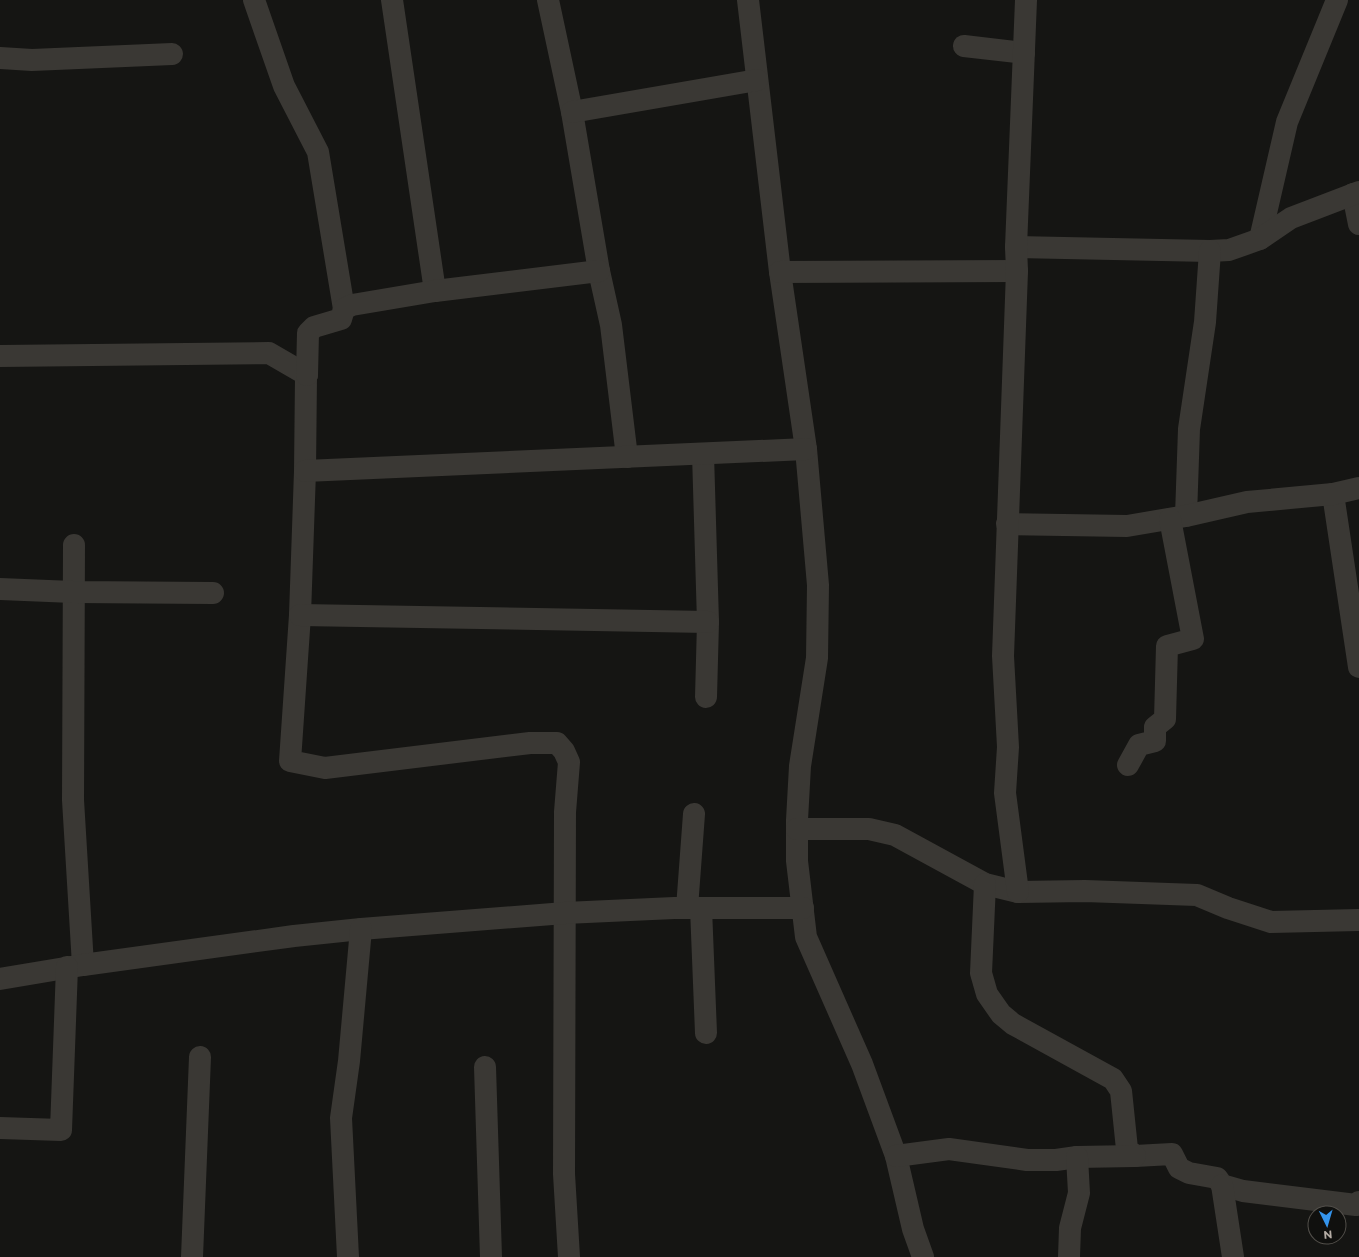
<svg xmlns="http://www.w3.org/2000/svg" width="1359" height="1257" font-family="Montserrat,sans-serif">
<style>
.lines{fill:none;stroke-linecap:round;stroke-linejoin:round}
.minor{stroke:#3a3834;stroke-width:22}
</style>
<rect width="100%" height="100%" fill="#151513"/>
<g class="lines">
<g class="minor">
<path d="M254,0L284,86L318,152L344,309"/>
<path d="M392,0L435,291"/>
<path d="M548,0L572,112L599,271L611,325L627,457"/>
<path d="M748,0L780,272L806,449L818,585L817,658L800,766L797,820V861L806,937L862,1064L896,1156L913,1229L923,1257"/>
<path d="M964,46L1024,53"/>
<path d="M0,58L32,60L172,54"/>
<path d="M572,112L757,80"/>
<path d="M1353,194L1359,224"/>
<path d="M1260,239L1287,122L1337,0"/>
<path d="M1016,247L1210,251L1229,250L1260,239L1291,218L1359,192"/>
<path d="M780,272L1017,271"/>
<path d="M0,356L269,353L307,375L306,376L305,471L300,615L290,761L325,768L530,743H557L564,751L569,762L565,812L564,1174L569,1257"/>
<path d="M307,375L308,333L314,327L341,319L344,309L352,305L435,291L599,271"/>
<path d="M703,454L708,622L706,697"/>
<path d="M305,471L806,449"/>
<path d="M1333,494L1359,667"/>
<path d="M1186,516L1189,429L1205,322L1210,251"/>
<path d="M1007,524L1127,526L1186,516L1247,502L1333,494L1359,488"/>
<path d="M74,545L73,800L83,965"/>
<path d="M0,589L73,592L213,593"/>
<path d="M300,615L708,622"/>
<path d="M1128,765L1139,745L1155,741V727L1165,719L1167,646L1193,639L1170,519"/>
<path d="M797,829H869L895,835L985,884L1018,892L1085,891L1197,895L1228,908L1271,922L1359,920"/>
<path d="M985,884L981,973L987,994L1001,1014L1013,1024L1113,1079L1121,1091L1127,1149L1135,1156L1172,1154L1179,1168L1189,1173L1217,1178L1222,1185L1243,1191L1356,1205L1359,1202"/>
<path d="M1018,892L1005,793L1008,747L1003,656L1017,271L1016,247L1026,0"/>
<path d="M687,908L694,814"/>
<path d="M701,908L706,1033"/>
<path d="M0,979L83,965L294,936L361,929L565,913L674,908H803"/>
<path d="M485,1067L491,1257"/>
<path d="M0,1128L61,1130L67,967"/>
<path d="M896,1156L949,1149L1027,1160H1056L1077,1157L1135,1156"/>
<path d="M1222,1185L1233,1257"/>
<path d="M192,1257L200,1057"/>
<path d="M348,1257L341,1118L349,1061L361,929"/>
<path d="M1069,1257L1070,1228L1079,1193L1077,1157"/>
</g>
</g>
<g transform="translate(1327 1225) rotate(175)"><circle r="19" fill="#10100e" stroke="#524f4a"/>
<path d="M0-3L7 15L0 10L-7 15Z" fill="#3494ec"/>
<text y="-6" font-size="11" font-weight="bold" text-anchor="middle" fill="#b5ada5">N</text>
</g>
</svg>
